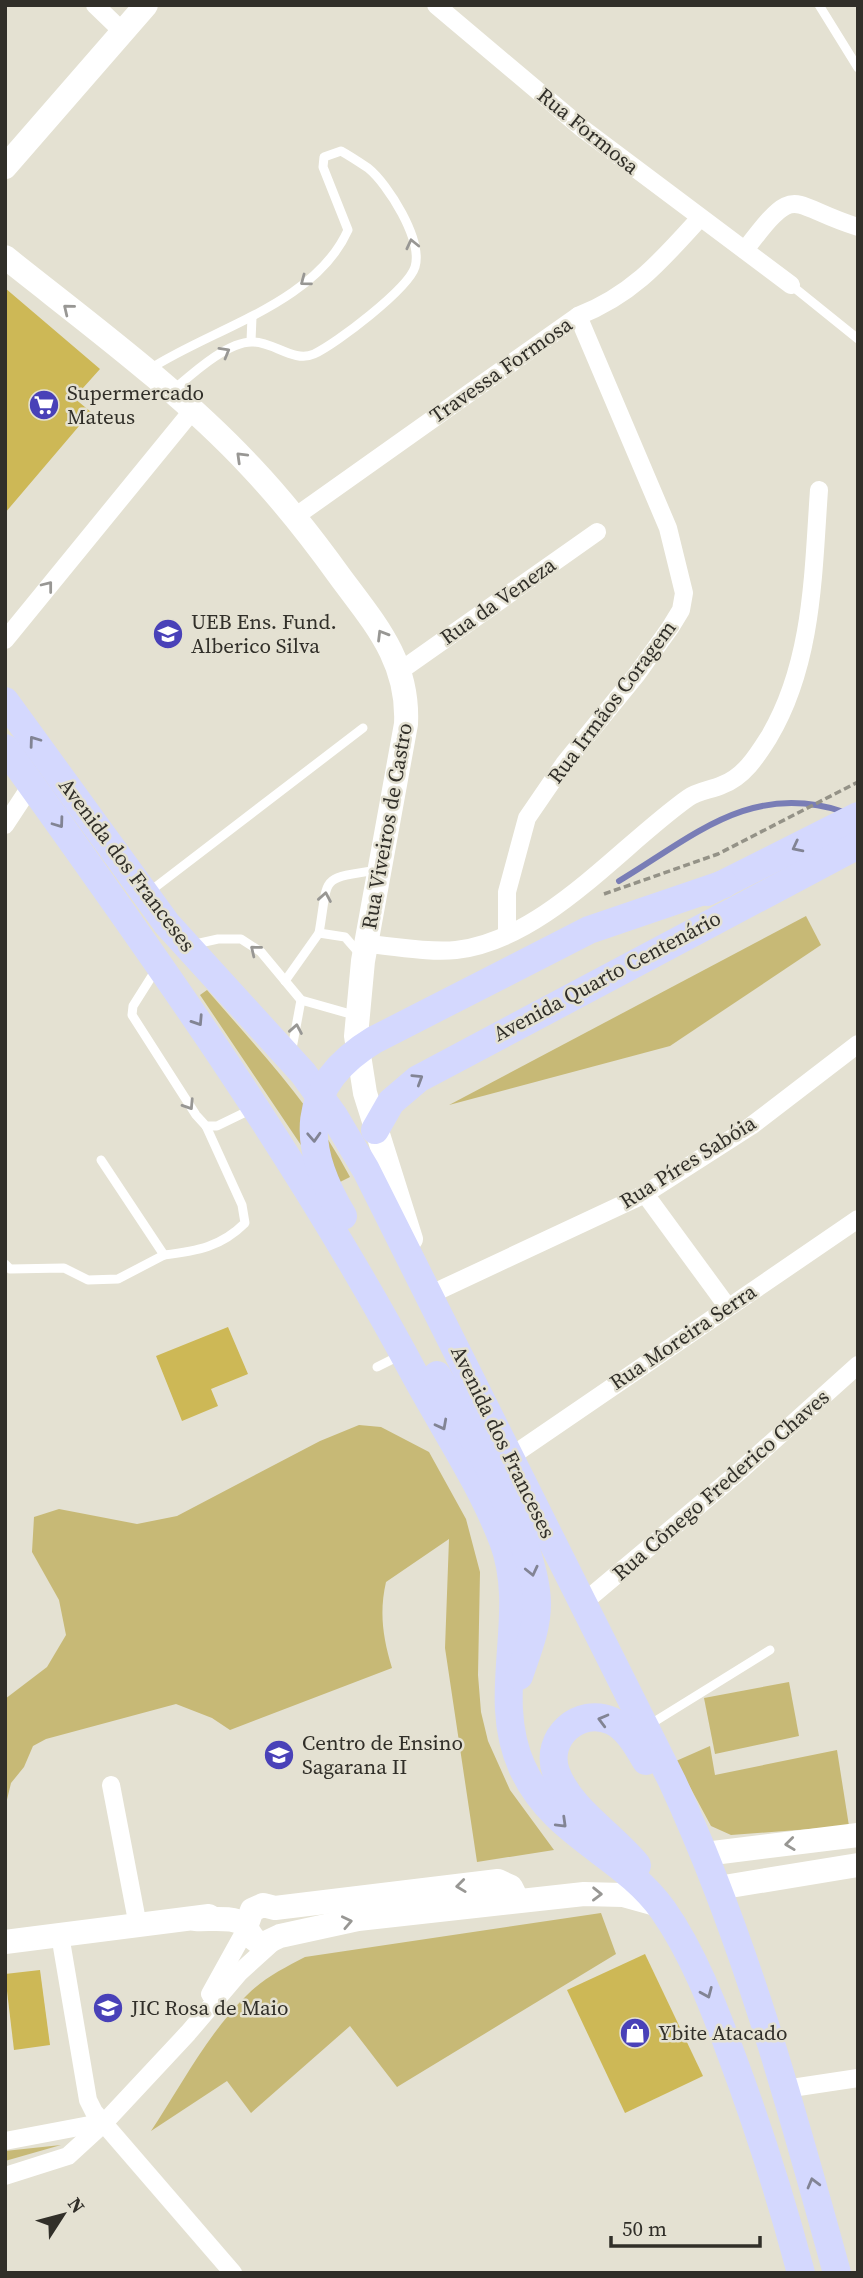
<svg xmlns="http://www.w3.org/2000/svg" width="863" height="2278" font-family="'Source Serif 4',serif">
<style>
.green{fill:#c7b976}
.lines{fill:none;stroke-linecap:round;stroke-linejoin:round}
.stream{stroke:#797db6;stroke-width:6}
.building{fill:#cdb856}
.path{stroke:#949287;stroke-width:3.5;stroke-dasharray:7 3.5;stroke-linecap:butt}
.lane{stroke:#fff;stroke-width:9}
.street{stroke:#fff;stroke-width:18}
.secondary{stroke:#fff;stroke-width:24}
.primary{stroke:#d4d8fe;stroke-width:28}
.oneway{stroke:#989794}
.oneway2{stroke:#828494}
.labels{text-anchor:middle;stroke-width:5;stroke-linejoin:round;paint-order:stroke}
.street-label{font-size:21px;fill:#312f29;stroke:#e4e1d2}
.poi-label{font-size:21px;fill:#312f29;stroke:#e4e1d2;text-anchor:start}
</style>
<rect width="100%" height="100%" fill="#e4e1d2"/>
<g class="green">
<path d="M806,916L821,945L670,1046L449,1105Z"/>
<path d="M207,990C259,1050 313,1106 350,1177L336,1184L313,1163L200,995Z"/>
<path d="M359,1425L381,1427L429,1452L466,1519L480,1572L478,1675L481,1712L488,1741L510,1790L554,1850L477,1862L445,1648L449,1539L386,1582C379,1613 383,1638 392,1668L230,1730L212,1718L176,1704L46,1739L33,1746L24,1767L11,1783L5,1808V1699L47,1667L66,1635L59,1600L32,1552L34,1517L59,1509L137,1524L177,1516L320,1441Z"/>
<path d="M789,1682L799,1736L715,1754L704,1698Z"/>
<path d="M710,1746L715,1775L837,1750L849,1826L731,1835L711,1826L676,1761Z"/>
<path d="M601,1913L616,1954L397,2087L350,2026L251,2113L227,2081L151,2131C181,2086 208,2033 247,1995C264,1978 284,1968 305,1957Z"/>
<path d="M61,2145L5,2161V2151Z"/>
</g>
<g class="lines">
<path class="stream" d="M619,881C694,836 751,781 844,812"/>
</g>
<g class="building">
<path d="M5,288L100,369L74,398L91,412L5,513Z"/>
<path d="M228,1327L248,1374L211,1389L218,1406L182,1421L156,1356Z"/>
<path d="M645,1954L703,2076L625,2113L567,1990Z"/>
<path d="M40,1970L50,2045L14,2050L5,1974Z"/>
</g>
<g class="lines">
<path class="path" d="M604,894L718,854L858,782"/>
<g class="lane">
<path d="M819,5L858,68"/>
<path d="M791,285L858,339"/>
<path d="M251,341L252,317"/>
<path d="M150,369C213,328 315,304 348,230L323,167L324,157L341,151C350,156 359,162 368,168C388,184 423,240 415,267C408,289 336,344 314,354C294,363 274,342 253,342C227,341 191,375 172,391"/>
<path d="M149,892L363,728"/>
<path d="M191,945L218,939H241L261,952L301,1000L354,1015"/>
<path d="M359,953L345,937L319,933C329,876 318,879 377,870"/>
<path d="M157,968L133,1006L132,1015L196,1115L206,1126H217L252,1109"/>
<path d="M285,981L319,933"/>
<path d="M291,1054L301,1000"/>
<path d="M101,1160L164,1255C197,1251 221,1247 245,1223L242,1205L206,1126"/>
<path d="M5,1264L10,1269L64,1268L88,1280L118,1279L164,1255"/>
<path d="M377,1367L401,1355"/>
<path d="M649,1725L770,1650"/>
</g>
<g class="street">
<path d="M95,5L122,31"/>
<path d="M436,5L583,129L791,285"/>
<path d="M745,250C798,180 787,205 858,227"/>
<path d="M296,516L578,316C632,295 661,261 699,219"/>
<path d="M5,640L192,411"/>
<path d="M400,671L597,532"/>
<path d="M5,825L32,784"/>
<path d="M507,933V892L527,818L564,764L637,674L670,628L681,610L684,593L668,528L578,316"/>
<path d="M366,944C395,946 428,953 456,950C544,940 619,847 688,798C698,791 711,790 722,785C744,777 757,756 769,737C813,663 813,574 819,490"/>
<path d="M645,1194L727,1306"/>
<path d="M429,1295L645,1194L751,1126L858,1044"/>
<path d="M510,1457L858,1219"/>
<path d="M583,1603L740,1471L858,1365"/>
<path d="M111,1785L138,1926"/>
<path d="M60,1935L88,2100L94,2112L233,2273"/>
<path d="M210,1994L246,1929"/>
<path d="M785,2089L858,2078"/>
<path d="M5,2141L100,2123"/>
<path d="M5,2176L68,2156L104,2123L188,2033L240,1972L272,1943"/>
</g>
<g class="secondary">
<path d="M5,167L146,5"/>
<path d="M5,257C89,324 178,389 251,467C284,502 313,539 341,578C376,625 409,662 406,724L363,961L356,1036L365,1093L411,1239"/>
<path d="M705,1854L858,1835"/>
<path d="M718,1888L858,1865"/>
<path d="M195,1919C208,1920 233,1916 243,1924C251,1932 250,1940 263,1944L280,1936L358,1919L584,1894L623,1895L659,1905"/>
<path d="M246,1927L252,1910L263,1905L275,1908L498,1881L511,1887L518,1901"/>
<path d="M5,1942L209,1916"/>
</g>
<g class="primary">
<path d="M5,701L167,924L303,1073L334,1116L366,1170L672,1781C745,1938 791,2106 837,2273"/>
<path d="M5,748C151,951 298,1156 416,1377C445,1430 481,1484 503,1541C531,1615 489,1694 522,1767C553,1836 622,1853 663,1910C693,1953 713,2005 731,2054C758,2126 781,2198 801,2273"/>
<path d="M707,892L858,816"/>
<path d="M375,1130L391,1102L418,1079L858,845"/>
<path d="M343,1216C301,1146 298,1086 374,1040L589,930L724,884"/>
<path d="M437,1375C469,1430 537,1542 537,1604C537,1629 527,1652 519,1676"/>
<path d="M637,1865C612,1834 570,1810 556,1772C544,1738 579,1706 612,1721C628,1729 637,1746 646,1761"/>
</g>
</g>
<defs><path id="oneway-chevron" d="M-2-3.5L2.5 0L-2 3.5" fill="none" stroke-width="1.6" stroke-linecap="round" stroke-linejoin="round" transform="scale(1.75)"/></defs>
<g class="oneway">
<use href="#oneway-chevron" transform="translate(412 244) rotate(-103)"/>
<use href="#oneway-chevron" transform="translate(305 281) rotate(143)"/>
<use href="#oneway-chevron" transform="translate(68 309) rotate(-141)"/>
<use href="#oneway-chevron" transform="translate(225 352) rotate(-30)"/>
<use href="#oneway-chevron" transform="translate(241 457) rotate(-136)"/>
<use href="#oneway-chevron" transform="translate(48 586) rotate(-52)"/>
<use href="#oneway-chevron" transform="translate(382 635) rotate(-121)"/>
<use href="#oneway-chevron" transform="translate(325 897) rotate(-80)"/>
<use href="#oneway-chevron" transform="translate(255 950) rotate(-141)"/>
<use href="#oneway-chevron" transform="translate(296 1029) rotate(-80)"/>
<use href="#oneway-chevron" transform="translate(189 1105) rotate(57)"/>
<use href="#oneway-chevron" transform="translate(790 1844) rotate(173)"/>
<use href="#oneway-chevron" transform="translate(461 1886) rotate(173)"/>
<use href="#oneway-chevron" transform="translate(597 1894) rotate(1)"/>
<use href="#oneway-chevron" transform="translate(347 1922) rotate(-12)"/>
</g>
<g class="oneway2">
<use href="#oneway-chevron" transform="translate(34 741) rotate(-126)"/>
<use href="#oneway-chevron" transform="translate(59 823) rotate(54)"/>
<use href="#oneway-chevron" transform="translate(797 847) rotate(153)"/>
<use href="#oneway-chevron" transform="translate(198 1021) rotate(57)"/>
<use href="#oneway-chevron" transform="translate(418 1079) rotate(-32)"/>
<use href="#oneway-chevron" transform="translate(314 1137) rotate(87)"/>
<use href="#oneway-chevron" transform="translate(442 1425) rotate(62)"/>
<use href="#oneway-chevron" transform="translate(532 1571) rotate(77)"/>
<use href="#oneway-chevron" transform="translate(603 1720) rotate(-165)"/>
<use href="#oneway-chevron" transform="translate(562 1823) rotate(44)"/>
<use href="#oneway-chevron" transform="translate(707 1993) rotate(67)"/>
<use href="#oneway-chevron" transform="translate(813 2183) rotate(-105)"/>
</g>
<defs>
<g id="supermarket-disc" transform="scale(1.575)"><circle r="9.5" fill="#4941b8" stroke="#e4e1d2"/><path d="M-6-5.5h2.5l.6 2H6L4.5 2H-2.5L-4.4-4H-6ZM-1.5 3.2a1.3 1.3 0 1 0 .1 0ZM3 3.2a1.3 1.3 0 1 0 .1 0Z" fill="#fff"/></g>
<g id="school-disc" transform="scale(1.575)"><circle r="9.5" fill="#4941b8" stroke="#e4e1d2"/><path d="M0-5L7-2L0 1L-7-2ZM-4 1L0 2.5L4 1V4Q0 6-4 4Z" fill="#fff"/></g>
<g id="shop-disc" transform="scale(1.575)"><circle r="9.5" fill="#4941b8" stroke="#e4e1d2"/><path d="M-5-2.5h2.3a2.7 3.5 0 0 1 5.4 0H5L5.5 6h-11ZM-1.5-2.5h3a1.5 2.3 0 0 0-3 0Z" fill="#fff"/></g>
</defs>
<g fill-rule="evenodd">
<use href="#supermarket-disc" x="44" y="405"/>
<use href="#school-disc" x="168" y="634"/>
<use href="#school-disc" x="279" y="1755"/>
<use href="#school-disc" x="108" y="2008"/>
<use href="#shop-disc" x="635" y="2033"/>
</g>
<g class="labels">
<g class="street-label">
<text transform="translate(588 131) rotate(39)" y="7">Rua Formosa</text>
<text transform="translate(501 370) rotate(-35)" y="7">Travessa Formosa</text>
<text transform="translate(498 601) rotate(-35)" y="7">Rua da Veneza</text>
<text transform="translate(612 702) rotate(-53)" y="7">Rua Irmãos Coragem</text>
<text transform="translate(387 826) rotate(-80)" y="7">Rua Viveiros de Castro</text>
<text transform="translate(127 865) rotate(53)" y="7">Avenida dos Franceses</text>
<text transform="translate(607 976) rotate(-28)" y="7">Avenida Quarto Centenário</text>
<text transform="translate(688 1162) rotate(-32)" y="7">Rua Píres Sabóia</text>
<text transform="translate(683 1337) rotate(-34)" y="7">Rua Moreira Serra</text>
<text transform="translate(503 1442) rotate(64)" y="7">Avenida dos Franceses</text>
<text transform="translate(721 1485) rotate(-41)" y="7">Rua Cônego Frederico Chaves</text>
</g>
<g class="poi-label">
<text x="67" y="400">Supermercado<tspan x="67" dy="24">Mateus</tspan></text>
<text x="191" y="629">UEB Ens. Fund.<tspan x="191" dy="24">Alberico Silva</tspan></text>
<text x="302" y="1750">Centro de Ensino<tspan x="302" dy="24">Sagarana II</tspan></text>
<text x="131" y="2015">JIC Rosa de Maio</text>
<text x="658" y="2040">Ybite Atacado</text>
</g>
</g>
<rect width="863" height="2278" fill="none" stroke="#312f29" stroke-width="14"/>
<g transform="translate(63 2215) rotate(54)" stroke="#e4e1d2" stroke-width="5" paint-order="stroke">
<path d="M0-5L12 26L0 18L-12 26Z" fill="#312f29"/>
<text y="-10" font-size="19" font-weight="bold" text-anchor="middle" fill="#312f29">N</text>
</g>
<path d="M611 2236v10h149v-10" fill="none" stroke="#312f29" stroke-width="3.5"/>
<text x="622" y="2236" font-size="21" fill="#312f29" stroke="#e4e1d2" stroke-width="5" paint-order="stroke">50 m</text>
</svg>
